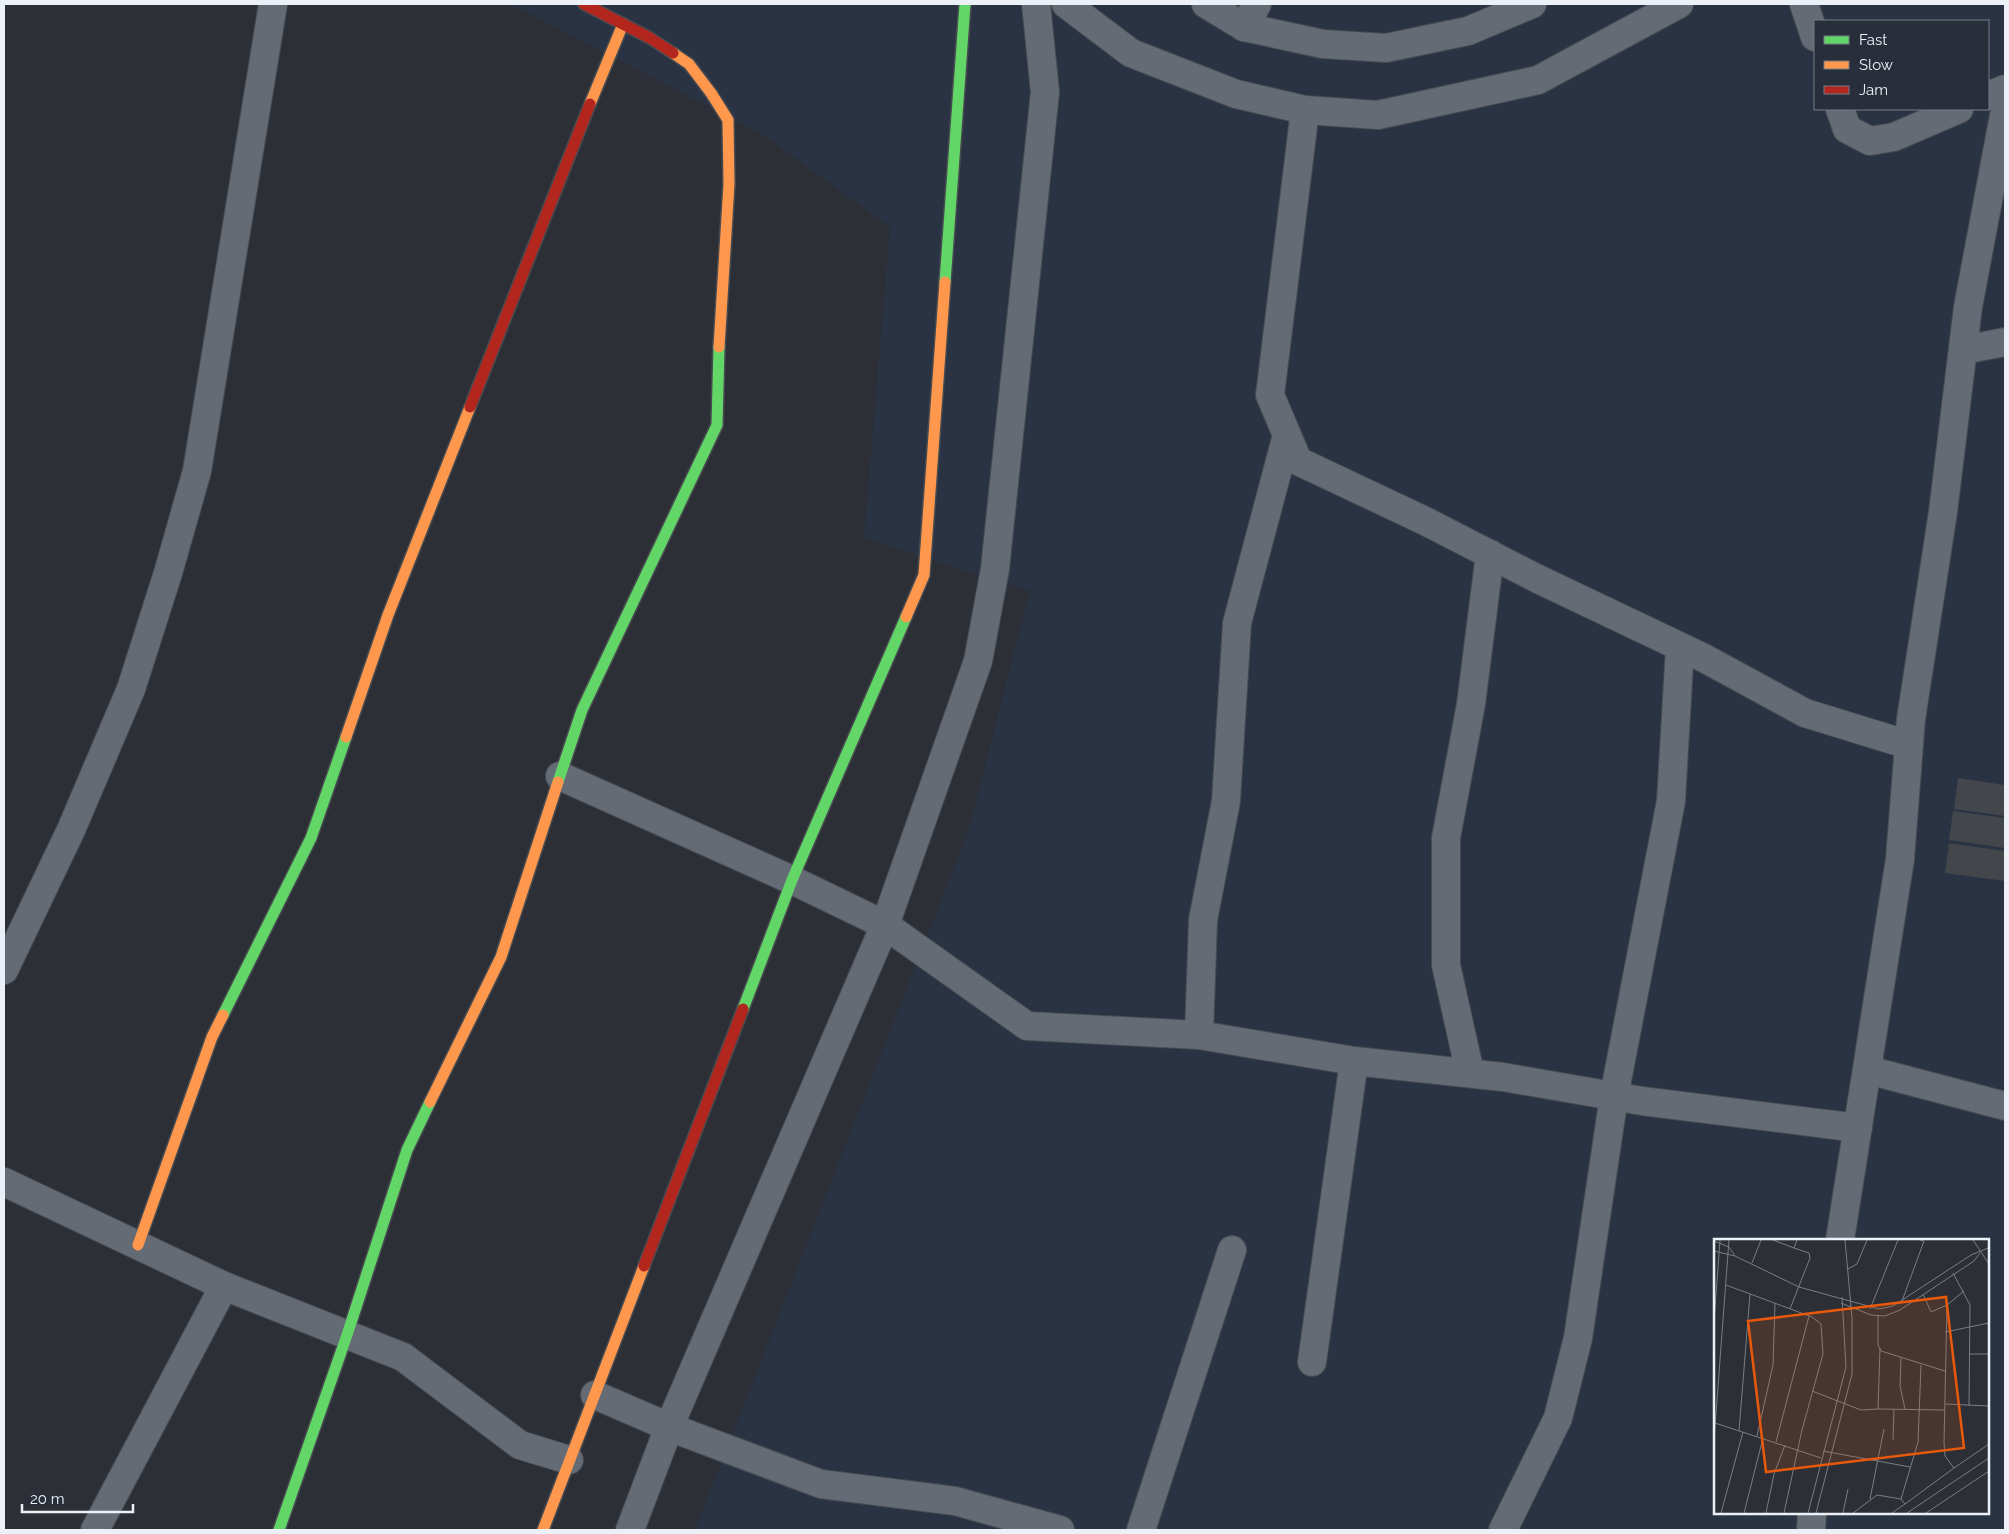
<svg xmlns="http://www.w3.org/2000/svg" width="2009" height="1534" font-family="Raleway,sans-serif">
<style>
.built{fill:#2a3343;fill-rule:evenodd}
.building{fill:#43464b}
.lines{fill:none;stroke-linecap:round;stroke-linejoin:round}
.street-casing{stroke:#484b50;stroke-width:30}
.fast-casing{stroke:#484b50;stroke-width:14}
.slow-casing{stroke:#484b50;stroke-width:14}
.jam-casing{stroke:#484b50;stroke-width:14}
.street{stroke:#646b75;stroke-width:28}
.fast{stroke:#63d668;stroke-width:11}
.slow{stroke:#ff974d;stroke-width:11}
.jam{stroke:#b3261e;stroke-width:11}
.inset-road{fill:none;stroke:#797d84;stroke-width:1}
.view{fill:#e8590c;fill-opacity:0.15;stroke:#e8590c;stroke-width:2.5}
.inset-edge{fill:none;stroke:#ecf1f8;stroke-width:2.5}
</style>
<rect width="100%" height="100%" fill="#2c3036"/>
<path class="built" d="M511,4H2005V1530H695L968,832L1030,591L864,538L890,227L762,134ZM1815,21H1988V109H1815ZM1715,1240H1988V1513H1715Z"/>
<g class="building">
<path d="M1958,778L2005,785V816L1954,809Z"/>
<path d="M1953,811L2005,818V848L1949,840Z"/>
<path d="M1949,843L2005,851V881L1945,873Z"/>
</g>
<g class="lines">
<g class="street-casing">
<g id="street">
<path d="M1066,4L1131,53L1236,94L1305,110L1378,115L1538,80L1679,4"/>
<path d="M1206,4L1244,27L1323,44L1386,48L1468,31L1532,4"/>
<path d="M1804,4L1815,37"/>
<path d="M1244,27L1257,4"/>
<path d="M1988,96L2005,89"/>
<path d="M1840,109L1847,129L1870,141L1894,137L1959,109"/>
<path d="M1305,110L1270,395L1298,461L1425,521L1536,578L1704,658L1805,713L1909,745"/>
<path d="M1963,350L2005,342"/>
<path d="M1287,435L1237,623L1226,801L1203,920L1199,1035L1354,1061L1503,1077L1642,1101L1858,1128"/>
<path d="M560,776L792,880L885,925L1027,1026L1199,1035"/>
<path d="M4,970L71,830L131,689L168,573L197,471L273,4"/>
<path d="M1868,1070L2005,1106"/>
<path d="M1470,1073L1446,965V838L1471,704L1490,554"/>
<path d="M4,1182L224,1286L403,1357L520,1445L569,1460"/>
<path d="M1840,1240L1900,859L1911,719L1943,512L1968,307L2005,110"/>
<path d="M1312,1362L1354,1061"/>
<path d="M595,1395L669,1427L821,1484L955,1501L1060,1530"/>
<path d="M95,1530L224,1286"/>
<path d="M630,1530L669,1427L885,925L978,661L995,569L1045,92L1036,4"/>
<path d="M1141,1530L1232,1250"/>
<path d="M1503,1530L1558,1418L1578,1338L1614,1096L1671,801L1680,647"/>
<path d="M1811,1530L1812,1513"/>
</g>
</g>
<g class="fast-casing">
<g id="fast">
<path d="M945,282L965,4"/>
<path d="M558,782L582,710L717,425L719,347"/>
<path d="M743,1009L792,880L906,617"/>
<path d="M223,1015L311,838L346,737"/>
<path d="M279,1530L347,1335L407,1150L430,1102"/>
</g>
</g>
<g class="slow-casing">
<g id="slow">
<path d="M673,53L689,64L711,93L728,120L729,184L719,347"/>
<path d="M590,104L623,24"/>
<path d="M906,617L924,575L945,282"/>
<path d="M346,737L388,615L470,407"/>
<path d="M430,1102L501,957L558,782"/>
<path d="M138,1245L212,1037L223,1015"/>
<path d="M543,1530L644,1266"/>
</g>
</g>
<g class="jam-casing">
<g id="jam">
<path d="M584,4L650,38L673,53"/>
<path d="M470,407L590,104"/>
<path d="M644,1266L743,1009"/>
</g>
</g>
<use href="#street" class="street"/>
<use href="#fast" class="fast"/>
<use href="#slow" class="slow"/>
<use href="#jam" class="jam"/>
</g>
<g transform="translate(1714 1239)">
<rect width="275" height="275" fill="#2c3036"/>
<path class="inset-road" d="M59,1L80,9L83,1M259,1L275,25M0,2L15,8L21,17M0,12L21,17L85,48L165,70L179,67L257,16L274,9M38,24L47,1M134,30L143,25L153,1M239,34L256,66L255,167M12,46L98,78L107,85L109,115L88,191L70,274M188,62L210,2L206,1M127,64L157,76L171,77L186,71L260,22L266,14M233,66L250,52M76,70L96,19L95,14L80,9M156,70L184,1M164,77V106L167,112L231,132M0,83L6,1M231,93L275,84M166,109L164,170L230,171M256,115H275M187,119L186,147L191,170M98,152L147,171L164,170M231,165L275,167M1,184L107,219M25,192L36,55M43,197L59,126L61,64M0,201L15,1M179,201L180,170M62,203L95,77M109,212L196,228M240,229L275,205M156,260L170,190M187,260L204,203L207,126M7,274L29,193M30,274L49,199M52,274L60,235L71,206M94,274L132,128L128,58M102,274L138,135V79L131,1M129,274L134,250M139,274L163,256L187,260L191,265L240,229L231,217L230,204L233,66L217,73L209,55M178,274L191,265M193,274L275,219M212,274L275,232"/>
<path class="view" d="M232,58L250,209L52,233L34,82Z"/>
<rect width="275" height="275" class="inset-edge"/>
</g>
<rect width="2009" height="1534" fill="none" stroke="#ecf1f8" stroke-width="10"/>
<rect x="1814" y="20" width="175" height="90" fill="#282f3a" stroke="#767d86"/>
<rect x="1824" y="36" width="25" height="8" fill="#63d668" stroke="#767d86"/>
<text x="1859" y="45" font-size="15" fill="#ecf1f8">Fast</text>
<rect x="1824" y="61" width="25" height="8" fill="#ff974d" stroke="#767d86"/>
<text x="1859" y="70" font-size="15" fill="#ecf1f8">Slow</text>
<rect x="1824" y="86" width="25" height="8" fill="#b3261e" stroke="#767d86"/>
<text x="1859" y="95" font-size="15" fill="#ecf1f8">Jam</text>
<path d="M22 1504v8h111v-8" fill="none" stroke="#ecf1f8" stroke-width="2.5"/>
<text x="30" y="1504" font-size="15" fill="#ecf1f8" stroke="#282f3a" stroke-width="4" paint-order="stroke">20 m</text>
</svg>
